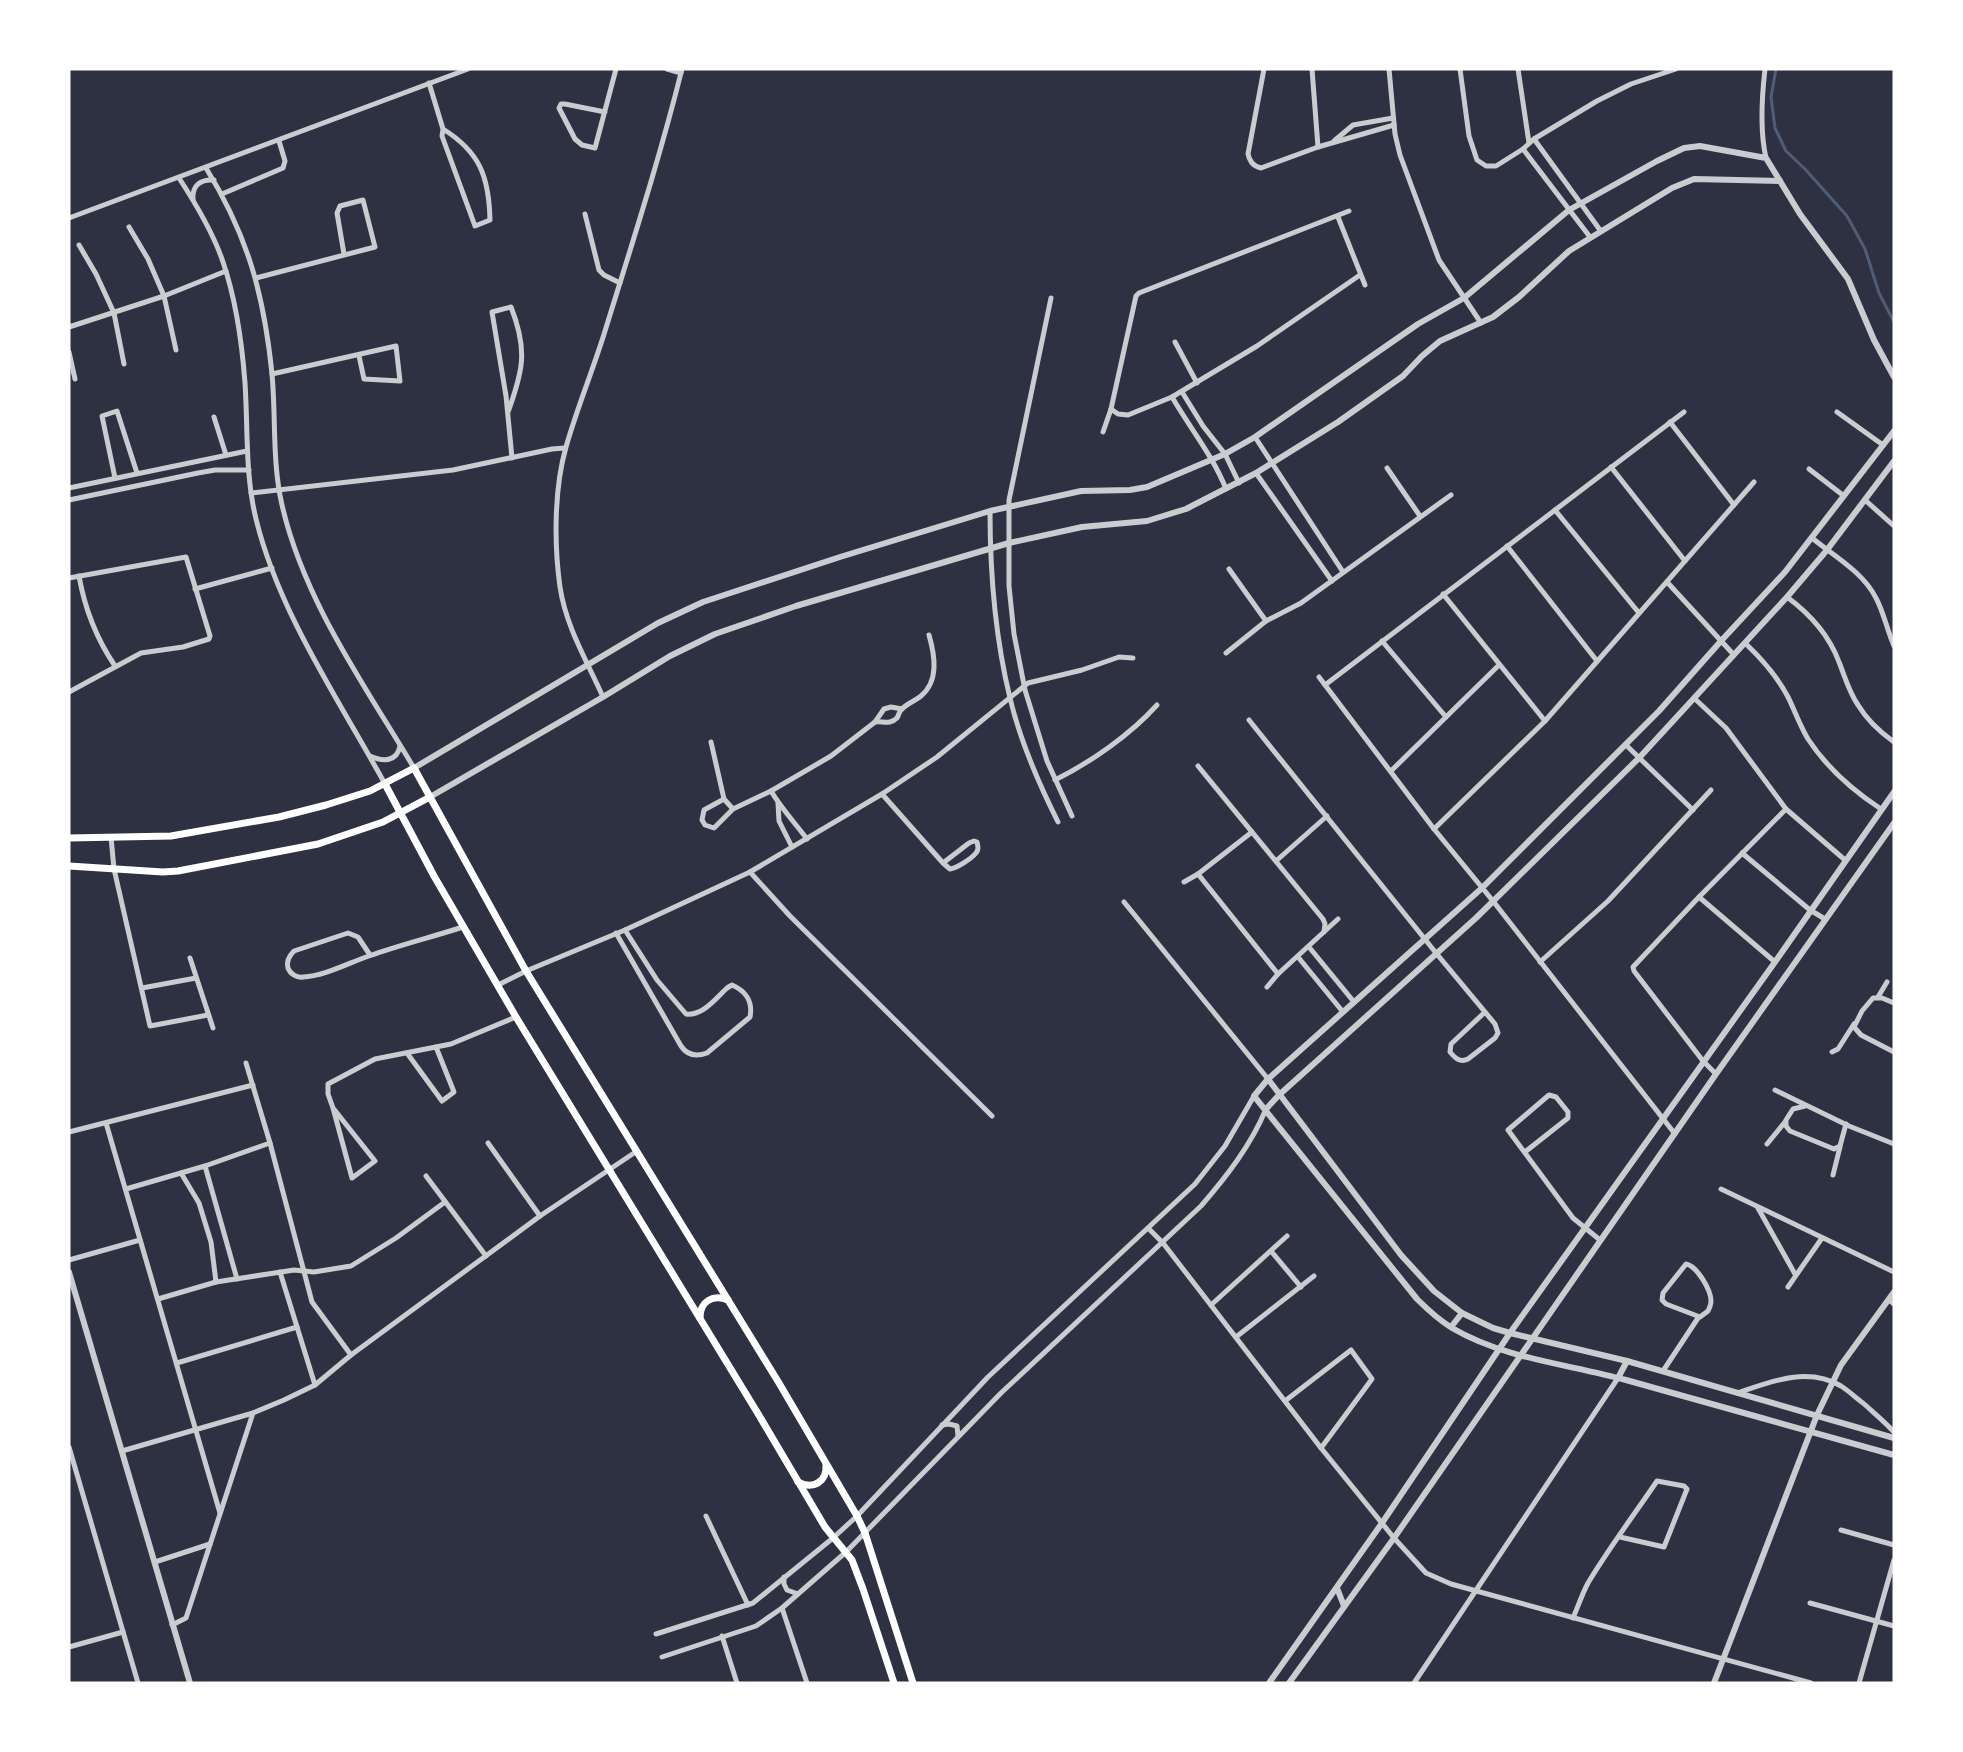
<svg xmlns="http://www.w3.org/2000/svg" width="1963" height="1752" font-family="'PT Serif',serif">
<style>
.lines{fill:none;stroke-linecap:round;stroke-linejoin:round}
.stream{stroke:#4f5d75;stroke-width:3}
.minor{stroke:#caccd0;stroke-width:5}
.tertiary{stroke:#caccd0;stroke-width:6}
.secondary{stroke:#fff;stroke-width:7}
</style>
<rect width="100%" height="100%" fill="#2d3142"/>
<g class="lines">
<path class="stream" d="M1776,69L1771,97L1775,128L1786,151L1805,169L1847,216L1865,249L1879,293L1894,322"/>
<g class="minor">
<path d="M667,69L681,73"/>
<path d="M1264,69L1248,154C1250,162 1253,166 1261,168L1318,147L1394,125"/>
<path d="M1312,69L1318,147"/>
<path d="M1389,69L1395,134L1400,155L1439,260L1481,323"/>
<path d="M1460,69L1469,136L1477,160L1486,166H1496L1523,149L1534,139L1597,101L1631,84L1676,69"/>
<path d="M1518,69L1529,143"/>
<path d="M1765,69C1762,95 1760,132 1766,158"/>
<path d="M429,83L443,129C480,152 489,177 490,220L475,226L442,136L443,129"/>
<path d="M605,112L565,104H561L559,108L575,139L582,145L595,148L616,69"/>
<path d="M1534,139L1600,230"/>
<path d="M1334,141L1353,125L1393,118"/>
<path d="M1523,149L1590,237"/>
<path d="M206,168C248,236 264,295 272,374C276,417 272,462 282,505C304,601 364,684 414,768"/>
<path d="M179,178C196,204 213,232 223,262C236,300 242,343 245,383C248,428 245,474 256,519C279,613 339,700 385,784"/>
<path d="M222,194L283,168L285,161L279,141"/>
<path d="M193,199C192,185 201,179 214,180"/>
<path d="M585,214L599,270L604,275L620,283"/>
<path d="M1338,217L1365,285"/>
<path d="M69,218L468,69"/>
<path d="M129,227L148,259L164,296L176,350"/>
<path d="M79,245L96,274L114,313L124,364"/>
<path d="M256,278L375,247L363,200L340,206L337,213L344,254"/>
<path d="M1051,298L1009,500V586L1014,634L1025,690L1047,761L1072,816"/>
<path d="M69,327L164,296L226,271"/>
<path d="M1175,342L1197,383"/>
<path d="M69,352L75,379"/>
<path d="M272,374L396,346L400,381L364,379L359,356"/>
<path d="M1182,392L1203,426L1225,454L1239,483"/>
<path d="M1172,397C1190,428 1213,456 1226,489"/>
<path d="M1111,409L1118,414L1128,415L1172,397L1257,346L1360,275"/>
<path d="M508,412C523,371 528,350 511,307L492,312L506,396L512,458"/>
<path d="M1837,412L1883,445"/>
<path d="M214,417L226,455"/>
<path d="M1670,422L1734,505"/>
<path d="M1103,432L1111,409L1136,296L1139,293L1349,211"/>
<path d="M1255,437L1343,572"/>
<path d="M1611,467L1685,561"/>
<path d="M1387,468L1420,516"/>
<path d="M1809,469L1844,496"/>
<path d="M1256,473L1332,581"/>
<path d="M115,478L102,416L117,411L137,473"/>
<path d="M69,488L247,451"/>
<path d="M251,493L453,470L552,449L565,448"/>
<path d="M69,500L198,473L215,470H249"/>
<path d="M1865,500L1894,526"/>
<path d="M1555,510L1639,613"/>
<path d="M990,511C990,574 995,637 1010,698C1020,741 1038,782 1058,822"/>
<path d="M1812,538C1834,556 1863,572 1876,598C1884,613 1887,630 1894,646"/>
<path d="M1507,546L1597,661"/>
<path d="M1229,569L1266,621"/>
<path d="M79,576C85,610 96,638 115,666"/>
<path d="M69,578L186,557L210,636L209,639L183,647L141,653L69,692"/>
<path d="M1667,582L1734,655"/>
<path d="M195,589L272,568"/>
<path d="M1443,594L1545,721"/>
<path d="M1787,597C1810,614 1829,635 1839,662C1845,677 1849,692 1858,705C1867,720 1880,732 1894,742"/>
<path d="M1382,641L1446,717"/>
<path d="M1745,643C1762,659 1777,676 1788,697C1795,711 1800,726 1808,739C1827,768 1852,790 1881,809"/>
<path d="M1226,653L1266,621L1301,603L1451,495"/>
<path d="M1319,677L1434,829L1493,901L1675,1134"/>
<path d="M1325,685L1684,412"/>
<path d="M603,697C587,661 566,627 560,587C554,544 554,489 566,447C577,408 593,370 605,331C632,244 660,157 682,69"/>
<path d="M1694,698L1726,728L1786,809L1845,860"/>
<path d="M1249,720L1436,953L1495,1024L1498,1033L1495,1038L1468,1059C1460,1063 1455,1058 1450,1052L1451,1044L1485,1012"/>
<path d="M875,722C883,721 890,725 897,718C899,715 899,712 901,710C906,704 915,701 921,696C939,681 935,656 929,635"/>
<path d="M711,742L724,799L733,809"/>
<path d="M1626,745L1693,810"/>
<path d="M370,756C383,762 397,762 400,746"/>
<path d="M1198,766L1323,919L1325,924L1324,932"/>
<path d="M1391,771L1499,665"/>
<path d="M1055,780C1091,762 1130,735 1157,705"/>
<path d="M771,791C781,808 795,823 807,839"/>
<path d="M882,794L943,863L950,869C957,868 971,859 976,853C979,849 978,847 977,842L974,841L969,843L943,863"/>
<path d="M724,799L704,810L702,820L705,825L714,828L733,809L771,791L831,756L875,722L884,709L891,707L902,709"/>
<path d="M778,803L779,821L792,847"/>
<path d="M1434,829L1545,721L1754,482"/>
<path d="M111,837L114,869L150,1026L208,1015"/>
<path d="M1742,853L1810,910L1825,919"/>
<path d="M1276,861L1327,816"/>
<path d="M750,872L790,916L992,1116"/>
<path d="M1198,874L1278,974"/>
<path d="M1184,882L1198,874L1252,832"/>
<path d="M1699,897L1775,962"/>
<path d="M1124,902L1268,1079"/>
<path d="M616,933L681,1046C687,1055 696,1057 707,1053L750,1017C753,1002 746,991 732,985L727,988C716,998 703,1016 686,1014L657,980L625,930"/>
<path d="M1309,947L1354,1002"/>
<path d="M370,955L358,937L348,933L294,951C289,956 286,961 288,968C290,974 297,978 303,977C325,976 348,963 369,956C400,945 432,937 463,927"/>
<path d="M1298,957L1343,1012"/>
<path d="M190,958L213,1028"/>
<path d="M1540,962L1608,901L1711,790"/>
<path d="M498,985L526,971L625,930L750,872L882,794L937,757L1028,683L1082,670L1119,657L1133,658"/>
<path d="M1267,987L1278,974L1338,919"/>
<path d="M142,988L196,978"/>
<path d="M1878,997L1887,982"/>
<path d="M1894,1003L1882,998H1873L1862,1011L1854,1027L1861,1035L1894,1052"/>
<path d="M1832,1052L1838,1049L1854,1024"/>
<path d="M407,1053L442,1101L454,1092L436,1047"/>
<path d="M246,1063L270,1143L312,1302L351,1355"/>
<path d="M1716,1074L1703,1061L1634,971L1633,967L1699,897L1786,809"/>
<path d="M1775,1090L1849,1126L1894,1144"/>
<path d="M1805,1106L1793,1109L1786,1120V1126L1790,1131L1834,1149L1840,1146L1846,1124"/>
<path d="M333,1108L352,1178L375,1161L333,1108L328,1094V1084L375,1059L451,1044L516,1017"/>
<path d="M106,1123L220,1513"/>
<path d="M69,1132L253,1085"/>
<path d="M488,1143L540,1216"/>
<path d="M1767,1144L1785,1122"/>
<path d="M1525,1152L1568,1118V1112L1556,1097L1549,1095L1508,1130L1573,1218L1600,1240"/>
<path d="M205,1166L237,1279"/>
<path d="M181,1173L199,1203L211,1242L216,1282"/>
<path d="M1833,1175L1840,1147"/>
<path d="M426,1176L486,1256"/>
<path d="M126,1189L205,1166L270,1143"/>
<path d="M1721,1189L1894,1272"/>
<path d="M1758,1208L1795,1274"/>
<path d="M1148,1228L1163,1243L1321,1448L1394,1538L1426,1573L1451,1584L1811,1683"/>
<path d="M1271,1251L1301,1287"/>
<path d="M69,1260L140,1240"/>
<path d="M1686,1264C1697,1266 1711,1290 1711,1301C1711,1305 1710,1307 1708,1311L1700,1317L1666,1304L1662,1300L1663,1293Z"/>
<path d="M280,1272L315,1385"/>
<path d="M1788,1287L1822,1238"/>
<path d="M158,1299L216,1282L294,1270L314,1272L351,1266L396,1238L445,1202"/>
<path d="M1889,1300L1894,1304"/>
<path d="M1211,1305L1287,1236"/>
<path d="M1236,1337L1314,1276"/>
<path d="M177,1363L297,1327"/>
<path d="M1663,1371L1698,1318"/>
<path d="M1737,1393C1770,1382 1807,1366 1841,1386C1849,1391 1856,1398 1863,1403C1874,1413 1884,1421 1894,1432"/>
<path d="M1285,1401L1351,1350L1372,1379L1321,1448"/>
<path d="M942,1425L949,1424L957,1426L958,1436"/>
<path d="M69,1447L138,1683"/>
<path d="M122,1451L253,1413L284,1400L315,1385L351,1355L540,1216L637,1151"/>
<path d="M706,1516L748,1605"/>
<path d="M1841,1530L1894,1545"/>
<path d="M155,1562L210,1544"/>
<path d="M784,1577V1584L787,1590L798,1594"/>
<path d="M1810,1603L1894,1626"/>
<path d="M782,1608L807,1683"/>
<path d="M1573,1618C1578,1607 1582,1594 1588,1583C1609,1548 1634,1515 1657,1481L1684,1486L1687,1489L1664,1547L1620,1537"/>
<path d="M172,1625L186,1618L253,1413"/>
<path d="M656,1634L753,1603L833,1538L857,1516L988,1377L1195,1184L1225,1146L1254,1096"/>
<path d="M722,1636L737,1683"/>
<path d="M69,1647L123,1632"/>
<path d="M662,1657L756,1626L782,1608L846,1552L1001,1393L1201,1206C1227,1176 1251,1145 1266,1109"/>
<path d="M1414,1683L1618,1378"/>
<path d="M1859,1683L1894,1560"/>
</g>
<g class="tertiary">
<path d="M1894,431L1785,572L1721,641L1659,711L1482,888L1268,1079L1254,1096L1417,1299C1428,1310 1439,1320 1452,1328C1505,1359 1568,1364 1626,1380C1715,1405 1805,1430 1894,1455"/>
<path d="M414,768L658,623L703,602L840,557L990,511L1081,491L1130,490L1147,487L1225,454L1255,437L1418,324L1464,298L1569,210L1657,161L1684,148L1700,146L1766,158L1800,214L1848,279L1874,340L1894,377"/>
<path d="M430,797L603,697L670,656L715,634L796,606L1009,543L1082,527L1147,521L1186,509L1256,473L1338,422L1403,376L1422,356L1440,341L1493,317L1519,297L1569,251L1672,188L1694,179L1780,181"/>
<path d="M1268,1079L1401,1255L1434,1291L1462,1313L1493,1328L1510,1333L1627,1361L1894,1438"/>
<path d="M1266,1109L1279,1095L1476,918L1639,758L1787,597L1827,550L1894,461"/>
<path d="M69,1272L190,1683"/>
<path d="M1451,1327L1462,1313"/>
<path d="M1618,1378L1627,1361"/>
<path d="M1337,1588L1344,1606"/>
<path d="M1269,1683L1382,1523L1510,1333L1775,962L1894,792"/>
<path d="M1289,1683L1394,1538L1716,1074L1894,823"/>
<path d="M1714,1683L1817,1415L1841,1365L1894,1292"/>
</g>
<g class="secondary">
<path d="M385,784L434,876L516,1017L757,1412L825,1527L852,1560L863,1589L894,1683"/>
<path d="M69,838L171,836L279,817L326,805L370,791L414,768L526,971L779,1383L857,1516L865,1533L913,1683"/>
<path d="M69,866L163,872L178,871L318,844L383,822L430,797"/>
<path d="M700,1318C700,1301 713,1294 728,1300"/>
<path d="M798,1482C813,1490 827,1482 826,1465"/>
</g>
</g>
<rect width="1963" height="1752" fill="none" stroke="#ffffff" stroke-width="141"/>
</svg>
